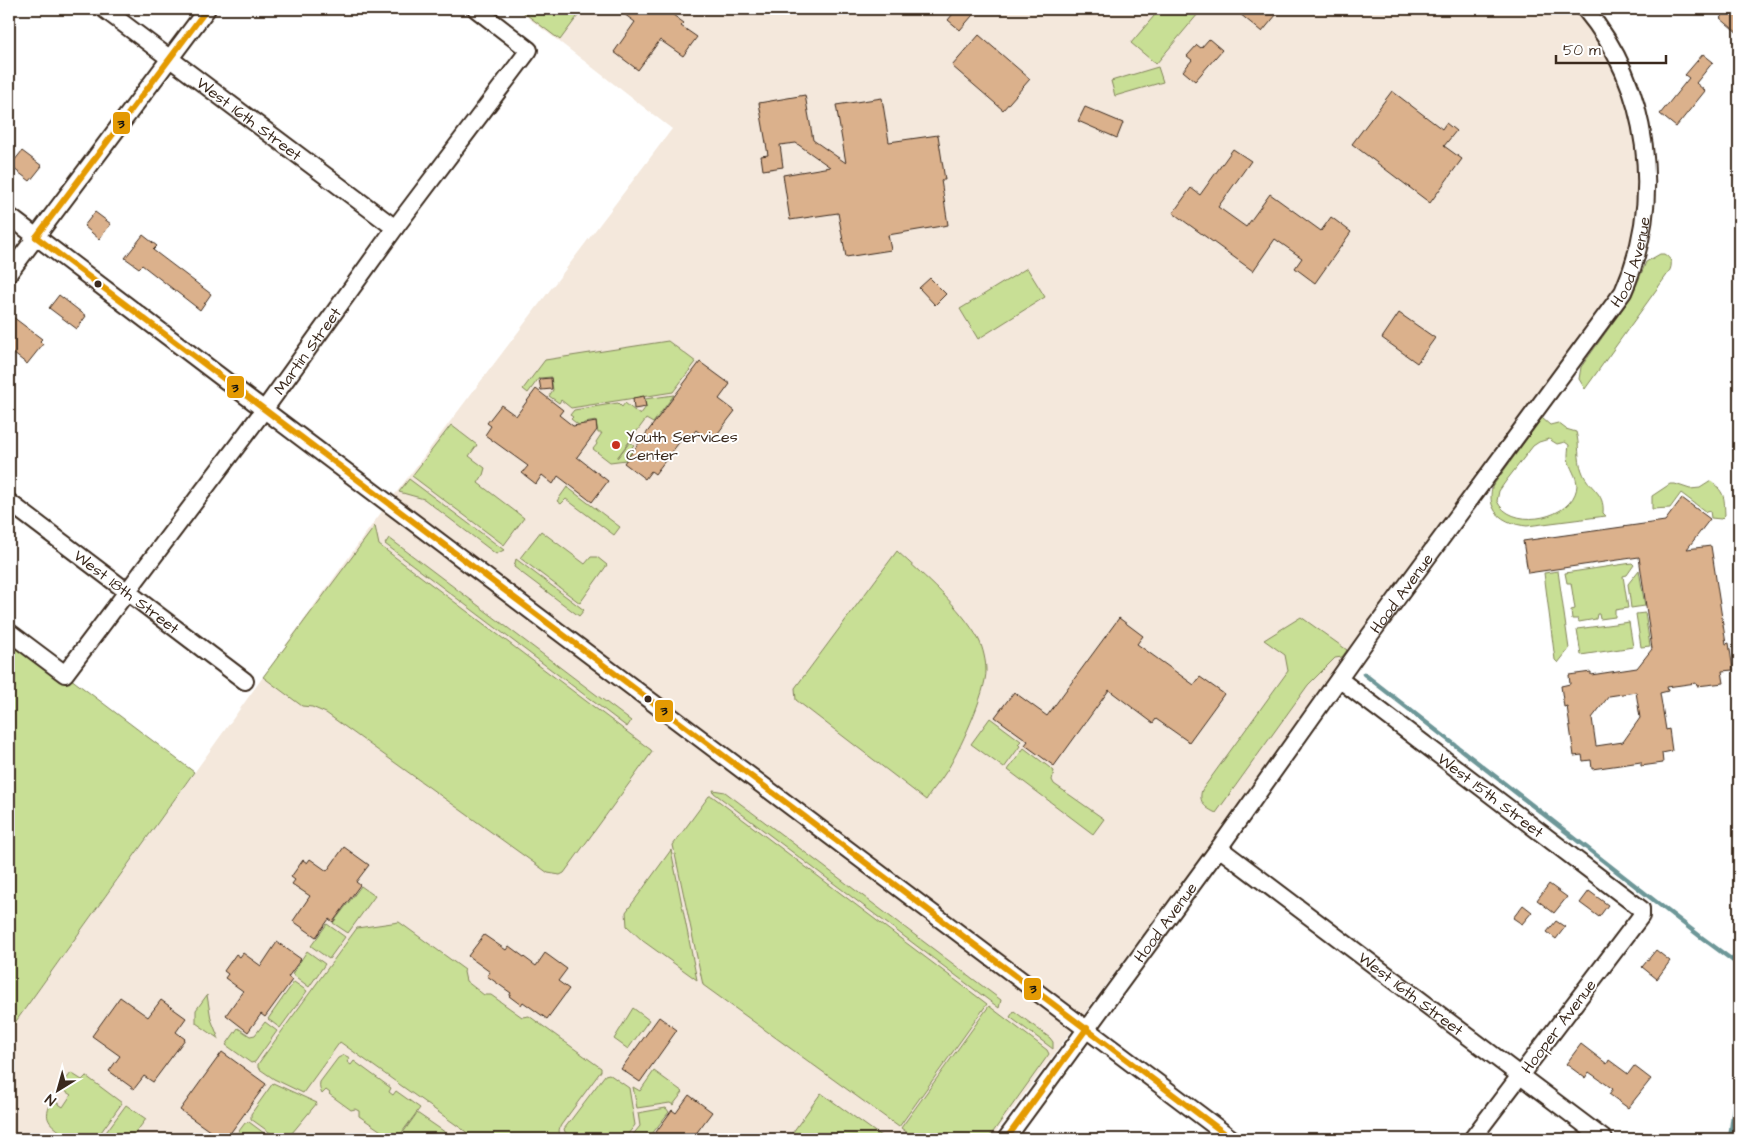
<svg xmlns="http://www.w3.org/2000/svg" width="1748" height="1148" font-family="'Architects Daughter',sans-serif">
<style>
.built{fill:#f4e8dc}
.green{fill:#c8df95;stroke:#82845a;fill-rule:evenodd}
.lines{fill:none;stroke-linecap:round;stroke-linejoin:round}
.stream{stroke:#6d9798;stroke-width:4.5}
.building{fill:#dbb18c;stroke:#3b2a1e;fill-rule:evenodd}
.minor-casing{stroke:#3b2a1e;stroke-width:20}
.minor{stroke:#fff;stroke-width:16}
.bus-1-casing{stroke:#fff;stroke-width:10}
.bus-1{stroke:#e49a03;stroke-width:6}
.bus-dot{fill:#3b2a1e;stroke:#fff;stroke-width:2}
.poi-dot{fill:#c8321e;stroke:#fff;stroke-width:2}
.labels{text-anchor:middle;stroke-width:4;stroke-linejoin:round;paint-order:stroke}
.street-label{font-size:16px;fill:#3b2a1e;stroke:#fff}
.poi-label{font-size:16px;fill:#3b2a1e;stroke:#fff;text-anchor:start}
.line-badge{stroke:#fff;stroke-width:2}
.pale-badge-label{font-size:14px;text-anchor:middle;font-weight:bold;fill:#111}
</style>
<rect width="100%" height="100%" fill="#fff"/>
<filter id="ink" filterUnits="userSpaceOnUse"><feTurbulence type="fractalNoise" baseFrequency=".02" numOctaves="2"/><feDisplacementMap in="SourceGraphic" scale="10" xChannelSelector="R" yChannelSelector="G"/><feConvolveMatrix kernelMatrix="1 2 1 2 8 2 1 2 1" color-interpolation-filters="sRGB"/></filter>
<g filter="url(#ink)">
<path class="built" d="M517,9H1583L1632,93L1644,213L1622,292L991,1139H9V1031L374,522L672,129Z"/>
<g class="green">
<path d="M519,9H583L560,40Z"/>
<path d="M1160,9H1192L1198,14L1156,64L1131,43Z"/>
<path d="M1158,67L1163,82L1115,96L1111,81Z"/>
<path d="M1660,254H1664C1672,259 1673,264 1669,272L1585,389L1579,379L1581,367L1632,296L1646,262Z"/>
<path d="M1027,268L1045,297L978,339L960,309Z"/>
<path d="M668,341L696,362L673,392L571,408L561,400L559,403L549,396L553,390L551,377L539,378L528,393L523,389L545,360Z"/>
<path d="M674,395L653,423L646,419L617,458L630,442L634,445L632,447L634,449L626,460L610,462L593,449L597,444L596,442L602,433H598L596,421L584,423L581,427L571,419L573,417L570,415L574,410L618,403L622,407L625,403L640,415L646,407L645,399Z"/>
<path d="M1542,418L1550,425L1558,423L1566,429L1576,432C1580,444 1577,459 1582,471C1589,490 1605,491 1603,513L1606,516L1527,526C1515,525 1498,520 1493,507C1490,501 1491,493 1492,487ZM1549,439L1557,444L1565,442L1569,445C1568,452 1567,458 1570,465C1574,475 1580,482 1575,494C1564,521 1510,529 1497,501L1499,491L1506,481L1533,446L1539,442Z"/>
<path d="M451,425L477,445L469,456L485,468L483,475L478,483L524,518L504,545L412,476Z"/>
<path d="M409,479L504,550L496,554L424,499L399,492Z"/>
<path d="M1711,481C1726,494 1724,498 1725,515L1721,519L1711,518L1710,511L1706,512L1681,493L1670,508L1652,509V496L1670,484H1675L1690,489L1700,488Z"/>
<path d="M567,487L620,527L614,535L566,499L561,504L557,501Z"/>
<path d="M375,526L379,545L651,750L652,752L564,873L560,875L548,873L326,713L312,707L302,706L263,677Z"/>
<path d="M541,531L585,564L591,557H597L607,565L580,603L520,558Z"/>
<path d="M389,538L631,721L627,727L385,544Z"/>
<path d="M897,551C925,577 960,606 979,640C983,648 986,662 986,670C987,691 958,754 946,772C940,782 932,790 926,800L796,700L795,688Z"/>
<path d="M516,559L584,610L579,616L514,567Z"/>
<path d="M1632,563L1634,565L1627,575L1623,576L1628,608L1615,610V617L1600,619L1599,614H1597L1596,619L1579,622L1578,619H1572L1571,610L1575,609L1571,583H1567L1565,573Z"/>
<path d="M1639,570L1645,606L1631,608L1628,584Z"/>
<path d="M1558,571L1569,649L1558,663L1555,660L1544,573Z"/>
<path d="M1645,613L1650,646L1641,647L1636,614Z"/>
<path d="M1301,617L1347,650L1342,657L1335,658L1308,685L1216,813C1205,808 1198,802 1202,790L1288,671L1285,655L1264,640Z"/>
<path d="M1629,622L1633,647L1581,655L1577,629Z"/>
<path d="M9,632L194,772L9,1031Z"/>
<path d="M990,718L1021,741L1018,744L1020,746L1004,768L971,744Z"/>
<path d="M1024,748L1054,771L1052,780L1054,784L1104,819L1093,834L1008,770Z"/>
<path d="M713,790L725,792L1001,1000L999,1008L714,793Z"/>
<path d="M709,796H712L987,1004L899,1127L703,985L673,845Z"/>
<path d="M671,850L697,980L643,941L627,926L626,912Z"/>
<path d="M361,886L375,896L348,933L333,923Z"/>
<path d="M399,922L465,970L464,972L466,981L484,995H491L522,1017L529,1016L601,1068V1071L561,1125C557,1132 560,1135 565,1139H476L340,1042L303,1093L274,1079L258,1068V1064L357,928Z"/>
<path d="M327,924L345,937L329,959L311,946Z"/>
<path d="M307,951L325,964L309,987L292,974Z"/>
<path d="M294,982L307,991L280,1028L268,1019Z"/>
<path d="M207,995L211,1019L219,1039L196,1023V1010Z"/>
<path d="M989,1006L1047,1050L1049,1054L988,1139H916L901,1128Z"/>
<path d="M633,1008L649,1020L628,1049L614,1039Z"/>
<path d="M1014,1011L1050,1038L1053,1042V1049L1010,1017Z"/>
<path d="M265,1022L277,1031L255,1062L251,1063L226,1045L238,1028L250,1036L255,1035Z"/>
<path d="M344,1055L350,1058L347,1062L351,1065L354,1061L391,1088L389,1092L393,1095L396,1091L420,1108L397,1139H393L359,1116V1111L355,1109L351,1110L329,1094L330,1093L326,1090L322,1094C320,1090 319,1087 320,1082L338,1058Z"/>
<path d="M654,1071L683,1092L673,1105L670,1103L637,1108L633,1087L640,1091Z"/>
<path d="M71,1073L82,1080L86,1076L122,1103L96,1139L94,1137L92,1139H62L65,1135C50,1124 41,1119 53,1100L63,1107L71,1095L60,1088Z"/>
<path d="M609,1074L629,1088L635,1125L624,1139H575L565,1132L564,1129L605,1075Z"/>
<path d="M273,1083L317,1103L287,1139H279L251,1119V1114Z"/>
<path d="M821,1093L885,1139H788Z"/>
<path d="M126,1105L146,1119L131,1139H101Z"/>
<path d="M666,1108L669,1112L648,1139H634L631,1137L640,1126L638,1113Z"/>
<path d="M417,1113L455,1139H403L400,1137Z"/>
<path d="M249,1122L272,1139H233L245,1123Z"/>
</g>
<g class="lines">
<g class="stream">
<path d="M1364,674L1701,937L1739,965"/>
<path d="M1730,1139L1739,1068"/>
</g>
</g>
<g class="building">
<path d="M617,9H665L684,23L681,26L697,37L683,56L660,40L638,70L614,52L635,22Z"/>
<path d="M957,9H978L960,30L948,20Z"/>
<path d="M1234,9H1281L1262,32Z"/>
<path d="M1728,9H1739V34L1720,18Z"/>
<path d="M979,35L1030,79L1003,110L952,66Z"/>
<path d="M1209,39L1222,50L1195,81L1183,71L1192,60L1187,56L1197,45L1201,48Z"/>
<path d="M1703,54L1713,62L1696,83L1705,91L1676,127L1660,114L1689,78L1685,75Z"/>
<path d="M1392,91L1442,129L1446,123L1456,131L1444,146L1462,159L1430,203L1352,144Z"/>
<path d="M805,95L813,140L846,163L836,105L882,98L889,142L938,135L945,180H941L948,225L888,235L891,250L846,257L838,213L790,220L783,175L830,167L796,143L780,145L783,167L763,170L761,156L768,155L759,103Z"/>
<path d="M1085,107L1123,123L1117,138L1078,121Z"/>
<path d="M1233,149L1251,161L1218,207L1246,227L1270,194L1321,231L1331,217L1351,232L1315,283L1295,268L1302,258L1275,239L1253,271L1173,213L1191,188L1200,195Z"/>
<path d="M22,151L42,166L30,181L10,166Z"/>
<path d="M95,212L111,224L99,239L84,226Z"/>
<path d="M143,235L157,246L153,250L211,294L200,310L142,265L139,268L125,258Z"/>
<path d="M930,278L946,294L935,305L919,288Z"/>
<path d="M59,295L86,316L77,329L49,308Z"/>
<path d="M1399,313L1435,338L1417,363L1382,338Z"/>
<path d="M9,314L42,339L40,341L43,344L27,364L9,350Z"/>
<path d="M700,362L730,384L719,399L735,411L711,442L696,430L685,443L681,440L655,474L651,471L645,479L624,463Z"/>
<path d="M551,378L552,389L541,390L539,379Z"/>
<path d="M536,389L563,410L559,415L573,426L596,422L597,430L577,457L608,481L592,502L558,476L553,484L542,475L536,484L522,473L528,466L485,435L491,426L487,423L501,405L516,416Z"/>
<path d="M644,396L646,407L634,409L633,398Z"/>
<path d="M1682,498L1710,519L1687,549L1711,546L1726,644L1729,643L1733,670L1722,671L1724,683L1697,686L1696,683L1667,687L1668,691L1660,693L1666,730L1669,729L1672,751L1662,753L1663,763L1641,766V762L1592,769L1591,760L1583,761L1582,755L1574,756L1567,706L1564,707L1561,686L1570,684L1569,675L1591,672V675L1637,668L1652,649L1639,557L1528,573L1523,541L1665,521ZM1636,692L1640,718L1623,742L1596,746L1592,718L1609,696Z"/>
<path d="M1119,618L1143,636L1137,644L1194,685L1200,677L1224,694L1189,742L1156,719L1153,723L1109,690L1054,766L1025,745L1028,741L995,717L1014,692L1047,716Z"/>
<path d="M344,847L369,865L356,882L360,885L333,922L329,919L316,937L293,921L310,896L292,884L295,880L291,877L303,860L307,863L310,859L327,871Z"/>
<path d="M1549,884L1567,897L1554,913L1537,900Z"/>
<path d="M1589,891L1608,905L1599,917L1580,903Z"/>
<path d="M1523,905L1532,912L1522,924L1513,918Z"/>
<path d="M1556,921L1565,927L1556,939L1547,932Z"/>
<path d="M484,935L506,950L509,946L536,966L545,953L567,969L558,981L569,989L547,1019L523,1002L521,1005L509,996L511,993L487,976L490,972L468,956Z"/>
<path d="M277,942L301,959L288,977L292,980L265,1017L261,1014L248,1032L226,1015L243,991L225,978L228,974L224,971L236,954L240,957L243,953L261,966Z"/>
<path d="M1656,950L1670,961L1657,979L1642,967Z"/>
<path d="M120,997L148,1017L161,1000L186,1018L176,1032L185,1039L153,1082L144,1076L134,1089L109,1071L120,1056L92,1036Z"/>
<path d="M659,1017L677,1030L640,1082L621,1069Z"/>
<path d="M1581,1044L1607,1064L1609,1060L1628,1074L1634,1066L1651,1079L1628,1108L1609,1094L1613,1089L1589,1072L1585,1078L1566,1064Z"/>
<path d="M222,1052L266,1084L226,1139H221L180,1110Z"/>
<path d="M689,1095L712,1112L692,1139H651L672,1110L676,1113Z"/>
</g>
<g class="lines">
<g class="minor-casing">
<g id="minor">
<path id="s1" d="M104,9L395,228"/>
<path d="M9,216L246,396L1232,1139"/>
<path d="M9,273L207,9"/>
<path id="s2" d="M9,502L245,681"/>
<path id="s3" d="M9,632L65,674L264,410L395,228L529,50L476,9"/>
<path id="s4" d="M1339,679L1641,909V916L1472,1139"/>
<path id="s5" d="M1219,848L1604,1139"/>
<path id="s6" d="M1006,1139L1219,848L1370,635L1623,292C1664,199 1650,87 1585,9"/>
</g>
</g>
<use href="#minor" class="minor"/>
<g class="bus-1-casing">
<g id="bus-1">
<path d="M36,237L1232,1139"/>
<path d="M36,237L207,9"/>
<path d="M1006,1139L1087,1028"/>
</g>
</g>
<use href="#bus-1" class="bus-1"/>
</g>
</g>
<g class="bus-dot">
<circle cx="98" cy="284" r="4.5"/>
<circle cx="648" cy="699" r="4.5"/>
</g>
<circle class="poi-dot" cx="616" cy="445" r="5"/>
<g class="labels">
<g class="street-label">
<text dy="6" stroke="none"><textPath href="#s1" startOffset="182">West 16th Street</textPath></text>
<text dy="6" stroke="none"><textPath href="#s6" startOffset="1079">Hood Avenue</textPath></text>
<text dy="6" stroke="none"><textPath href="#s3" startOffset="474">Martin Street</textPath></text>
<text dy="6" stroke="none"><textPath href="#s2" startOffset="148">West 18th Street</textPath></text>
<text dy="6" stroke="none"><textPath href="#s6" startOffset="674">Hood Avenue</textPath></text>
<text dy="6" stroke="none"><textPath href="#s4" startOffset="191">West 15th Street</textPath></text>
<text dy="6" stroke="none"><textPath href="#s6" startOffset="269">Hood Avenue</textPath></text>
<text dy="6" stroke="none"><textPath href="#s5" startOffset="241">West 16th Street</textPath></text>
<text transform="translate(1558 1026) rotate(-53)" y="6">Hooper Avenue</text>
</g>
<g class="poi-label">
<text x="626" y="442">Youth Services<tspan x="626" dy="18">Center</tspan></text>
</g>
</g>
<g class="line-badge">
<rect x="112" y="111" width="19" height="24" rx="5" fill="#e49a03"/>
<rect x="226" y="375" width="19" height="24" rx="5" fill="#e49a03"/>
<rect x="654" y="699" width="20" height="24" rx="5" fill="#e49a03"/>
<rect x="1023" y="977" width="19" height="24" rx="5" fill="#e49a03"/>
</g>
<g class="pale-badge-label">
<text x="121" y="128">3</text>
<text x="235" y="392">3</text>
<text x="664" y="715">3</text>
<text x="1033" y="993">3</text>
</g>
<rect width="1748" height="1148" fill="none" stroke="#fff" stroke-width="30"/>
<rect x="15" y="15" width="1718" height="1118" fill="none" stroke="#3b2a1e" stroke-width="2" filter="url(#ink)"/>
<g transform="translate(58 1090) rotate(217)" stroke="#ffffff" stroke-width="4" paint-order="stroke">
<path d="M0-4L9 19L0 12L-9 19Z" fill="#3b2a1e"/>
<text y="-8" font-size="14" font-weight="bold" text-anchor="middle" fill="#3b2a1e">N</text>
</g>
<path d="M1556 55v8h110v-8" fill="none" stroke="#3b2a1e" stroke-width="2.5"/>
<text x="1563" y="55" font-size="15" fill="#3b2a1e" stroke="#ffffff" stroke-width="4" paint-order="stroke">50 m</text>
</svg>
